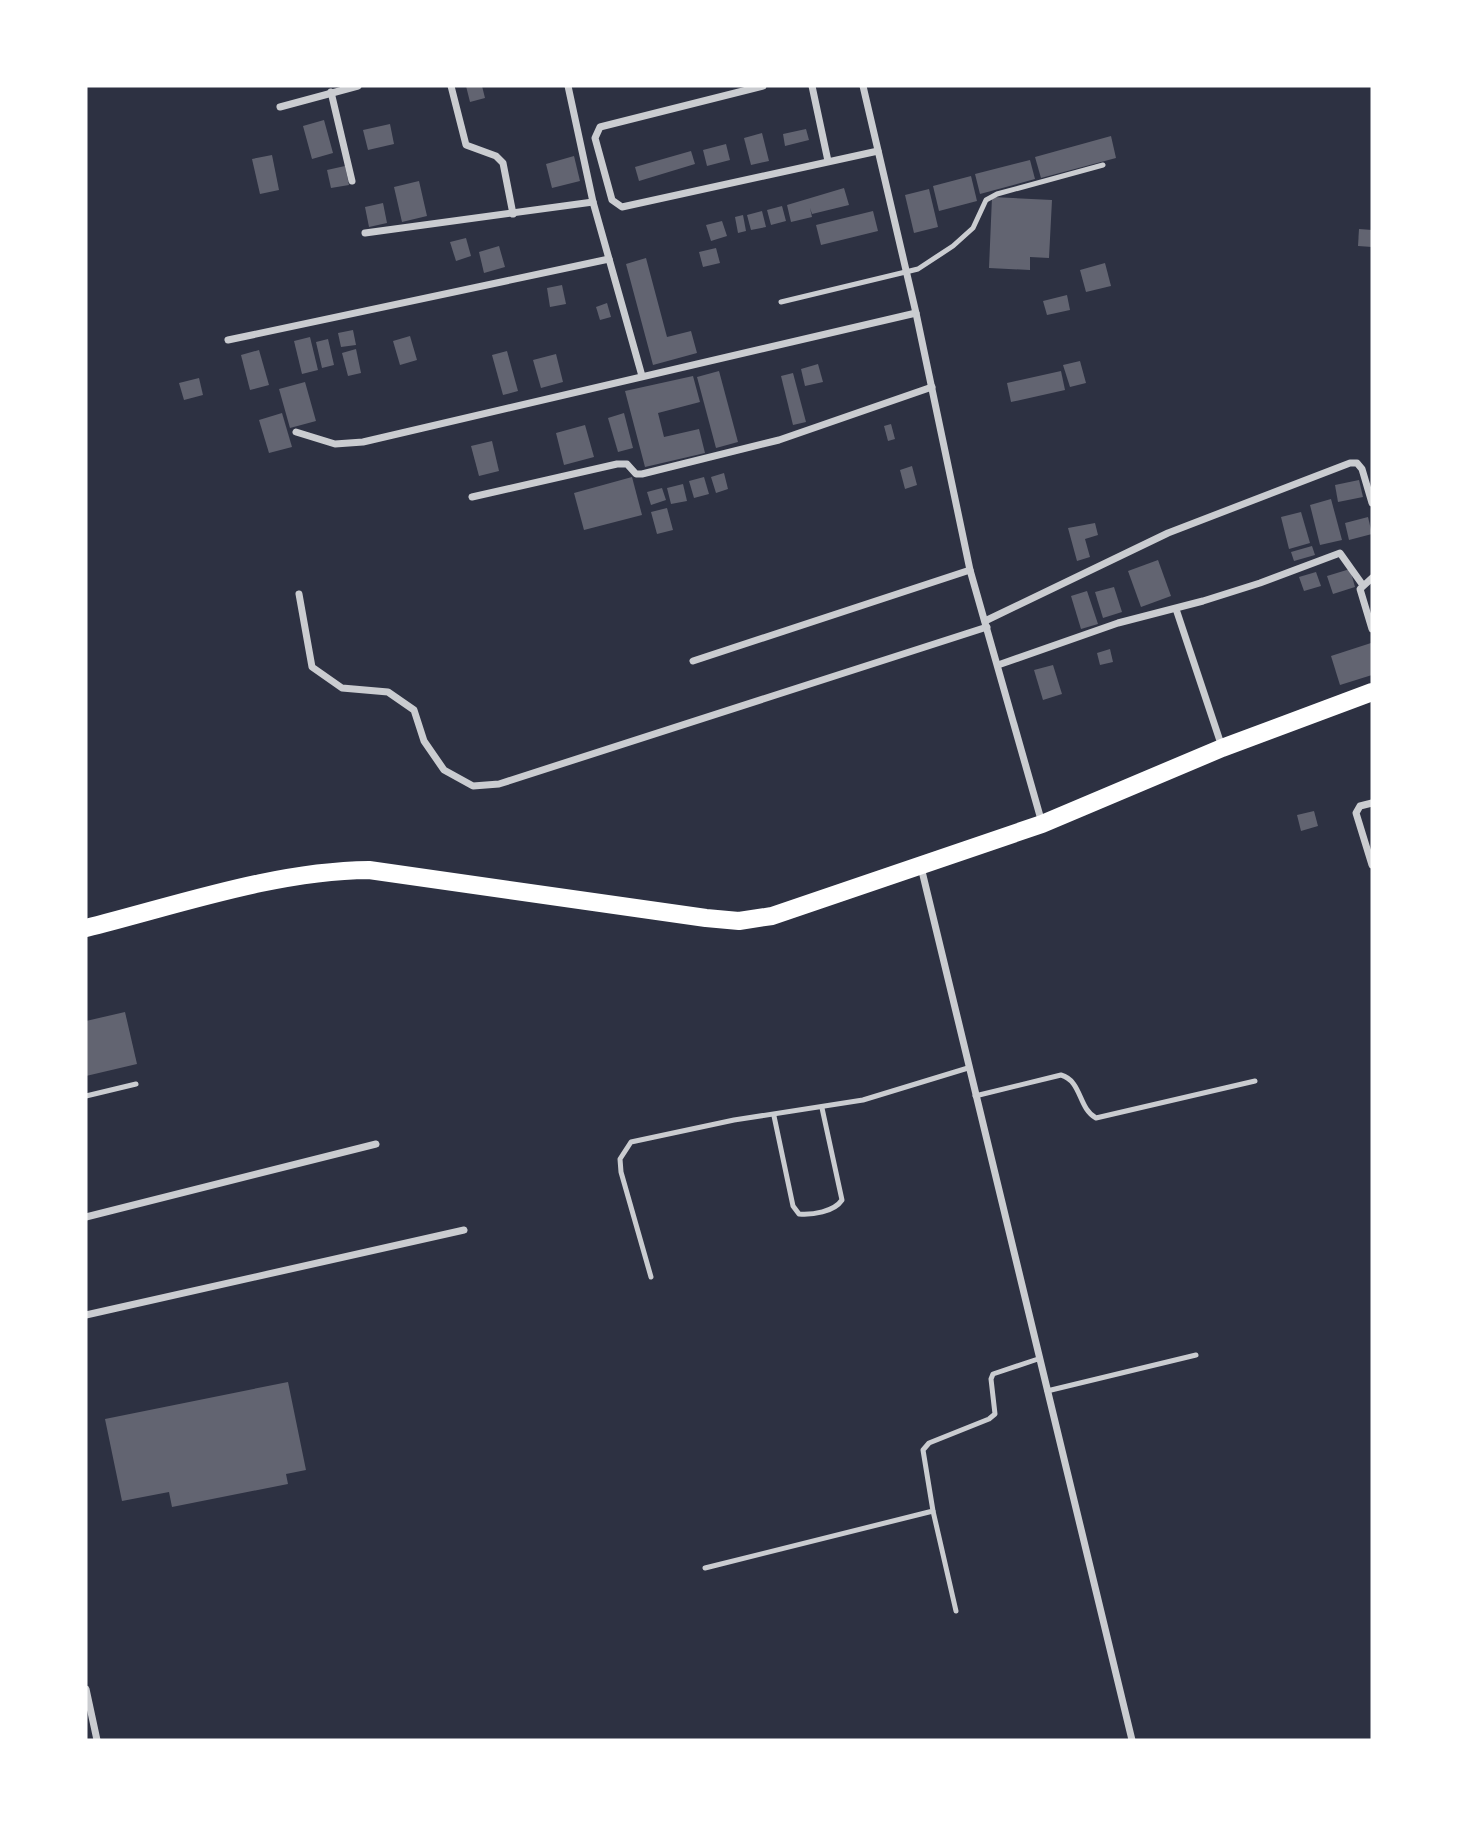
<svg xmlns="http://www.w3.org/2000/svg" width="1458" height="1826" font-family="Manrope,sans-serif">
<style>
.building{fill:#626471}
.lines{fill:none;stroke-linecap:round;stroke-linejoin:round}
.service{stroke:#caccd0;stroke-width:5}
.minor{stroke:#caccd0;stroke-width:7}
.primary{stroke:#fff;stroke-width:18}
</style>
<rect width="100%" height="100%" fill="#2d3142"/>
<g class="building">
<path d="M466,86H482L485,98L470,102Z"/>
<path d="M324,120L333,153L312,159L303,126Z"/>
<path d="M390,124L394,144L368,150L363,130Z"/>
<path d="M806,129L809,140L785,146L783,134Z"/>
<path d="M762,133L769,161L751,165L744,138Z"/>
<path d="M1111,136L1116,158L1041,178L1035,157Z"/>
<path d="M726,144L730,160L707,166L703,150Z"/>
<path d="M691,151L695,164L639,181L635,167Z"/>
<path d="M272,155L279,190L260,194L252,159Z"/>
<path d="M574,156L580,181L552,188L546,164Z"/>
<path d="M1030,160L1035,179L980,194L975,174Z"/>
<path d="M345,166L349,185L331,188L327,170Z"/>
<path d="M971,176L977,201L939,211L933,186Z"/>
<path d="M419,181L427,216L402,222L394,187Z"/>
<path d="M844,188L849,205L812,214L810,208L812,217L791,222L787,205Z"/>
<path d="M929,189L938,227L914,233L905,195Z"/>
<path d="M992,197L1052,200L1049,258L1030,257V270L989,268Z"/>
<path d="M383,203L387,223L369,227L365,207Z"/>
<path d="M782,206L786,221L771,225L767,210Z"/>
<path d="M762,211L766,227L751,230L747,215Z"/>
<path d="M873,211L878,231L821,245L816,225Z"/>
<path d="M743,215L746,231L738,233L735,217Z"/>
<path d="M722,221L727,236L711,241L706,225Z"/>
<path d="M1359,229L1372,230V247L1358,246Z"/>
<path d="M466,238L471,256L456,261L450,242Z"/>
<path d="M499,246L505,267L484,273L479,252Z"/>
<path d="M716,248L720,263L703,267L699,252Z"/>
<path d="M646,258L667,337L691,331L697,353L653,365L626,264Z"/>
<path d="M1105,263L1111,286L1086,292L1080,270Z"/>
<path d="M562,285L566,304L550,307L547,288Z"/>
<path d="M1067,295L1070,310L1047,315L1043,301Z"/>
<path d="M607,303L611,317L600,320L596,307Z"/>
<path d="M353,330L356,345L341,347L338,333Z"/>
<path d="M410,336L417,360L400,365L393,341Z"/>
<path d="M310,337L318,370L302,374L294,341Z"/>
<path d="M328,339L334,365L322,368L316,342Z"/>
<path d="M356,349L361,373L348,376L342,353Z"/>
<path d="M259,350L269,385L250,390L241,355Z"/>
<path d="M507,351L518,391L503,395L492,355Z"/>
<path d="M556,354L563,382L541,388L533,360Z"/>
<path d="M1080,361L1086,383L1070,387L1063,365Z"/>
<path d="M818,364L823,382L805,386L801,369Z"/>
<path d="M719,371L738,442L716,448L697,377Z"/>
<path d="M1061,371L1065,390L1011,402L1007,383Z"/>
<path d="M793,373L806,422L793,425L781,376Z"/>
<path d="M693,376L700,402L658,413L664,437L699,429L705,453L645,467L625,391Z"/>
<path d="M199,378L203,395L184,400L179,383Z"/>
<path d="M305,382L316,421L290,428L279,389Z"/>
<path d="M282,413L292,447L269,453L259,420Z"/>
<path d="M624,413L633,448L618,452L608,418Z"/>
<path d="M891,424L895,439L888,441L884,426Z"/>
<path d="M585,425L594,457L564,465L556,433Z"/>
<path d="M492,441L499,471L479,476L471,446Z"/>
<path d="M912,466L917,485L905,489L900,470Z"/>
<path d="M724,473L728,489L716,493L711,477Z"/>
<path d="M632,477L642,515L584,530L574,493Z"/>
<path d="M704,477L709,494L694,498L689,481Z"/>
<path d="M1359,480L1363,497L1338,502L1335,485Z"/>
<path d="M683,484L687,501L671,504L667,488Z"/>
<path d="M662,488L666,500L651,505L647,492Z"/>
<path d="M1331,499L1342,540L1320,545L1310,505Z"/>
<path d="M667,508L673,530L657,534L651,512Z"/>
<path d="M1301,512L1310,543L1289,549L1281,517Z"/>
<path d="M1368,517L1372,534L1349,540L1345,523Z"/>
<path d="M1095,523L1098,535L1085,539L1090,557L1077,561L1068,528Z"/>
<path d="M1312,546L1315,555L1294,561L1291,552Z"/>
<path d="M1158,560L1171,596L1141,607L1128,571Z"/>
<path d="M1350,569L1355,587L1333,594L1327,576Z"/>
<path d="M1316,572L1321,586L1304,591L1299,577Z"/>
<path d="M1114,587L1122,612L1103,618L1095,592Z"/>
<path d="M1087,591L1098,624L1081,629L1071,596Z"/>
<path d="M1371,643L1372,675L1340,685L1331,656Z"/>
<path d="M1110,649L1113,662L1100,665L1097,653Z"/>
<path d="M1053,665L1062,694L1043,700L1034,670Z"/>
<path d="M1314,811L1318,826L1301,831L1297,815Z"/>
<path d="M125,1012L137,1064L86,1076V1021Z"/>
<path d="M288,1382L306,1470L286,1474L288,1484L172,1507L169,1492L122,1501L105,1419Z"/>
</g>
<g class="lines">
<g class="service">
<path d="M781,302L918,269L953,246L973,228L986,200L997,194L1103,165"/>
<path d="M86,1096L136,1084"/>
<path d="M975,1096L1061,1075C1082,1081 1078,1108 1096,1118L1255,1081"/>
<path d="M774,1116L793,1206L799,1214C812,1215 834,1212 842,1200L822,1108"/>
<path d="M651,1277L621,1172L620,1159L631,1142L734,1120L863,1100L968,1068"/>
<path d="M1047,1391L1196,1355"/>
<path d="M933,1511L956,1611"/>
<path d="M705,1568L933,1511L923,1450L929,1443L989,1419L995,1414L991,1379L993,1374L1038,1359"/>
</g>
<g class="minor">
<path d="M451,86L466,145L496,156L503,163L513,214"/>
<path d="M568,86L593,202L642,376"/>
<path d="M763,86L600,127L595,138L612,200L622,207L878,151"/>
<path d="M812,86L828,161"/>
<path d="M863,86L916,313L970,570L1042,823"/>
<path d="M331,92L352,181"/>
<path d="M280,107L358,86"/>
<path d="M365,233L593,202"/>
<path d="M228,340L609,259"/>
<path d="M296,432L335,444L363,442L916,313"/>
<path d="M472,497L617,464H627L636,474H642L779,440L932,387"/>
<path d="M1372,578L1360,589L1372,629"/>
<path d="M299,594L312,667L342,688L388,692L414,710L424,741L444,770L473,786L499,784L987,627"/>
<path d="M1176,609L1222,747"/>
<path d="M985,621L1168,533L1350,463H1357L1362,469L1372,503"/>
<path d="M693,661L970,570"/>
<path d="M998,665L1118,623L1203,601L1260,583L1340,553L1362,584"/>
<path d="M1372,803L1360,806L1356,813L1372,865"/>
<path d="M921,867L1132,1740"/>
<path d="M86,1217L376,1144"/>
<path d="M86,1315L464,1230"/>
<path d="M86,1689L97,1740"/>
</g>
<path class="primary" d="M86,928C178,905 274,871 369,870L706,918L739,921L772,916L1042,824L1222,748L1372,692"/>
</g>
<rect width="1458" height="1826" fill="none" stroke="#ffffff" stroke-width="175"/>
</svg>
